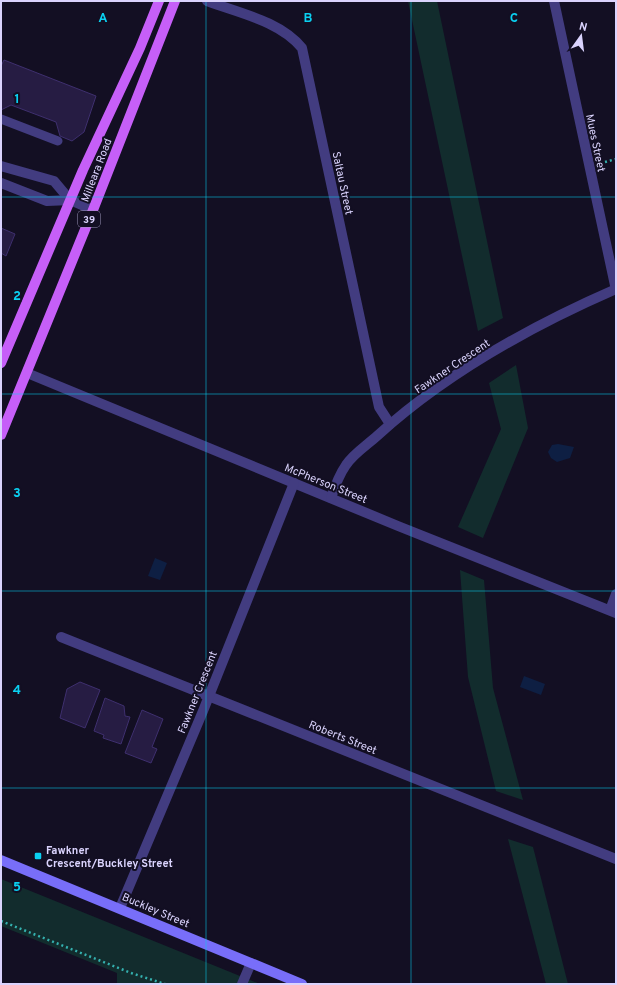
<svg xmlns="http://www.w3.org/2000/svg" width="617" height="985" font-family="Overpass,sans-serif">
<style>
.green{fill:#122c2d}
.water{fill:#0e1f43}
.building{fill:#261c43;stroke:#3e2f6e}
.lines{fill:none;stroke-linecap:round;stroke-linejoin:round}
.path{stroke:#34b0ae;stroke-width:2.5;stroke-dasharray:2 3;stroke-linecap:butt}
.lane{stroke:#423c80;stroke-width:9}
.street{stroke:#423c80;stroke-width:10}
.secondary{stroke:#786ef9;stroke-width:10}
.primary{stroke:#c65ff8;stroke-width:10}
.grid{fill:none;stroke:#0ad0f1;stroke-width:1;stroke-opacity:0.55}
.poi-dot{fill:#0ad0f1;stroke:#130f23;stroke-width:1.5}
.labels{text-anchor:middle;stroke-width:4;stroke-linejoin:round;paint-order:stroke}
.shield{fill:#130f23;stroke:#9e98bc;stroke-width:1}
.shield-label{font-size:10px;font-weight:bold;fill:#dad3fd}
.street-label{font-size:11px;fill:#dad3fd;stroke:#130f23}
.poi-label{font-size:11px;font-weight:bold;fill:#dad3fd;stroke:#130f23;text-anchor:start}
.grid-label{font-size:13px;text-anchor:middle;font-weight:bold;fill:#0ad0f1;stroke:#130f23;stroke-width:4;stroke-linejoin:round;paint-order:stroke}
</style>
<rect width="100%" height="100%" fill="#130f23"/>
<g class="green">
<path d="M408,1H437L503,318L478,331Z"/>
<path d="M516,365L528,428L483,538L458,527L501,429L489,383Z"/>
<path d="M460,570L484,580L493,688L523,800L496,791L468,677Z"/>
<path d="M508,839L533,847L568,984H546Z"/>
<path d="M1,879L260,984H117V973L1,926Z"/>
</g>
<g class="water">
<path d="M558,444L574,447L570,458L557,462L551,458L548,452L552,445Z"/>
<path d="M155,558L167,563L160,580L148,576Z"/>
<path d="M524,676L545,684L541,695L520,687Z"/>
</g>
<g class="building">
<path d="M4,60L96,96L84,132L72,141L60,136L56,122L11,105L1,110V66Z"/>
<path d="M1,228L15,234L6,256L1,253Z"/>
<path d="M80,682L100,690L85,728L60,718L67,689Z"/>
<path d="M105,698L124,706L125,716L130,717L121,744L103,738L104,735L94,731Z"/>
<path d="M142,710L163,719L152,747L157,749L151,763L125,753Z"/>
</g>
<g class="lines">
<g class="path">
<path d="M605,162L616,159"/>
<path d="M1,921L131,973L165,984"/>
</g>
<path class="lane" d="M1,119L58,141"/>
<g class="street">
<path d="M207,1C239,13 280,21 302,48L379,407L390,424"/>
<path d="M554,1L616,290"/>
<path d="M1,166L54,181L70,200L93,210"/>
<path d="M1,183L47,201L70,200"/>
<path d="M27,373L398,526L616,613"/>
<path d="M331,498C335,486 339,475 346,465C353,454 367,445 377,436C446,373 531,326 616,289"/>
<path d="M610,610L616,594"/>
<path d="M61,637L616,859"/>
<path d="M120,908L203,711L294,483"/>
<path d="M242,984L251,963"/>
</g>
<path class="secondary" d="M1,860L302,984"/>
<g class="primary">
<path d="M1,363L83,170L140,48L159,1"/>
<path d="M1,435L93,210L175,1"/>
</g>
</g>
<path class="grid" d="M206,1V984M411,1V984M1,197H616M1,394H616M1,591H616M1,788H616"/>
<rect class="poi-dot" x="34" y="852" width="8" height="8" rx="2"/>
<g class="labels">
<rect class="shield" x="78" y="211" width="22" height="16" rx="3"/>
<g class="shield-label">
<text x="89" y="223">39</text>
</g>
<g class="street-label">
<text transform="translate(596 143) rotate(78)" y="4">Mues Street</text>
<text transform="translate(96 170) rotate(-69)" y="4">Milleara Road</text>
<text transform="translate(343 183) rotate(78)" y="4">Saltau Street</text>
<text transform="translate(452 366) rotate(-34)" y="4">Fawkner Crescent</text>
<text transform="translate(326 483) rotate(22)" y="4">McPherson Street</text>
<text transform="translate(197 692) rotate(-68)" y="4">Fawkner Crescent</text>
<text transform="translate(343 737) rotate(22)" y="4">Roberts Street</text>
<text transform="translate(156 910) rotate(23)" y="4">Buckley Street</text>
</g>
<g class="poi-label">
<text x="46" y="854">Fawkner<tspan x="46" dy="13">Crescent/Buckley Street</tspan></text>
</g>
</g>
<g class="grid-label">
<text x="103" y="22">A</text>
<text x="308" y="22">B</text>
<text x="514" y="22">C</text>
<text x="17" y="103">1</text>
<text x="17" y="300">2</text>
<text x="17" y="497">3</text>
<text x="17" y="694">4</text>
<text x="17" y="891">5</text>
</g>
<rect width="617" height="985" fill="none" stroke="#dad3fd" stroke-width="4"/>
<g transform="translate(581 36) rotate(14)" stroke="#130f23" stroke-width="3" paint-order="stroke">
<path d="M0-3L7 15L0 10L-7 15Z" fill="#dad3fd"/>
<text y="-6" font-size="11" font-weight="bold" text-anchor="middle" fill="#dad3fd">N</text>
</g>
</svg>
